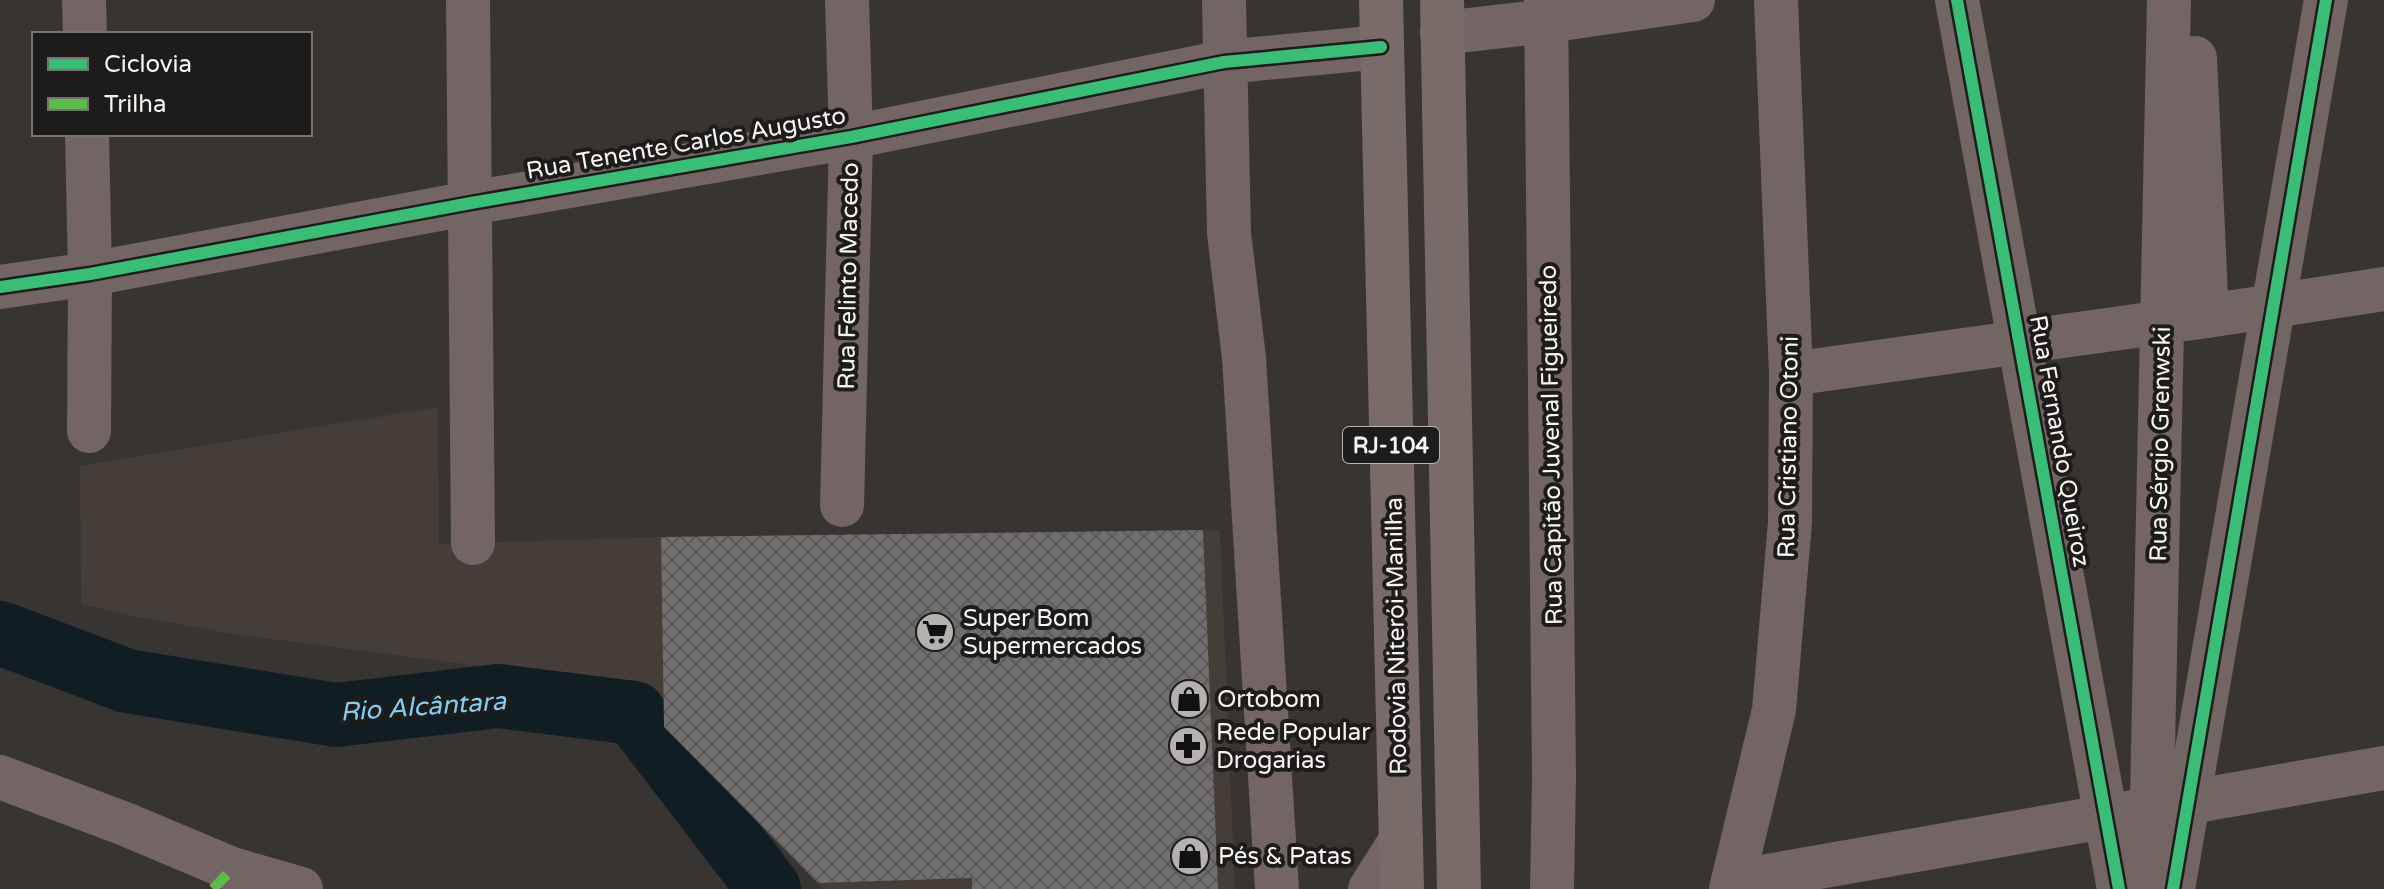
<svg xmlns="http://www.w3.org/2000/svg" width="2384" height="889" font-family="'Varela Round',sans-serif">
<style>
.built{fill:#453d37}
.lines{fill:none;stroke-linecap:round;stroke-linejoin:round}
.river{stroke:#101e23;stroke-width:64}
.building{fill:url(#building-cross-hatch)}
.minor{stroke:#726563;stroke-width:44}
.highway{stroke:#786b68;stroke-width:44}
.quiet{stroke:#5cbc4b;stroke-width:10;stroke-dasharray:20 10;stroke-linecap:butt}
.cycleway-casing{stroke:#1e1c1b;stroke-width:17}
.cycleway{stroke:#3abd76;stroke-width:12}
.labels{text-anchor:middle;stroke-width:8;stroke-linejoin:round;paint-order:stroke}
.shield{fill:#1e1c1b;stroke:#b6b3b2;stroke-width:2}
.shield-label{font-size:22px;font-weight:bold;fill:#f7f4f2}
.street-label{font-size:24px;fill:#f7f4f2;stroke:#1e1c1b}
.poi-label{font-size:24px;fill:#f7f4f2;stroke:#1e1c1b;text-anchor:start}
.water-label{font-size:26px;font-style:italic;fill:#7fd0f3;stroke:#1e1c1b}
</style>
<defs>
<pattern id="building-cross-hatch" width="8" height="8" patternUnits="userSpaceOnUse" patternTransform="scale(2)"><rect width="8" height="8" fill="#716f6e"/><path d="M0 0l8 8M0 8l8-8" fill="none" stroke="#5c5a5a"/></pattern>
</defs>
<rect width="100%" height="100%" fill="#373432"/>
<path class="built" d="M438,407L439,544L661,537L1220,530L1235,889H823L664,727L617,684L233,634L127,615L81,604L80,466Z"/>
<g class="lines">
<path class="river" d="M0,633L127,681L336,715L498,696L634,713L769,889"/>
</g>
<path class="building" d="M1203,530L1218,889H972V878L818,883L664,727L661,537Z"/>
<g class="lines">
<g class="minor">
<path d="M84,0L85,34"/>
<path d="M468,0L473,543"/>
<path d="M1224,0L1229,233L1244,358L1277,889"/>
<path d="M1546,0L1554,778L1552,889"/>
<path d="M1957,0L2119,889"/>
<path d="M1442,33L1547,21L1693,0"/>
<path d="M2195,58L2207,316"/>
<path d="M87,134L90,274L89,431"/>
<path d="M0,287L90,274L471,203L851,137L1224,62L1381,47"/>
<path d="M1791,374L2207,316L2384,289"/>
<path d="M842,505L851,137L847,0"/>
<path d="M0,777L125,824L232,869L301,889"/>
<path d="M1733,882L2384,768"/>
<path d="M1370,889L1401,840"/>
<path d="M1731,889L1774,710L1790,522L1791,374L1776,0"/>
<path d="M2150,889L2169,0"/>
<path d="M2173,889L2326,0"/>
</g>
<g class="highway">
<path d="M1381,0L1402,889"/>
<path d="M1442,0L1459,889"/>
</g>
<path class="quiet" d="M213,889L232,869"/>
<g class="cycleway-casing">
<g id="cycleway">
<path d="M1957,0L2119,889"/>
<path d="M0,287L90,274L471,203L851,137L1224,62L1381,47"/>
<path d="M2173,889L2326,0"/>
</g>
</g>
<use href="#cycleway" class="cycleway"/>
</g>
<defs>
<g id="supermarket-disc" transform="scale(2)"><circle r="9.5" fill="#b4b1af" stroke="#1e1c1b"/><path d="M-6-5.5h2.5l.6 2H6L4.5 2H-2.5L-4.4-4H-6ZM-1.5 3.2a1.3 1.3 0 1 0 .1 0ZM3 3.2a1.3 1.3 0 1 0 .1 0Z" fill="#111"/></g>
<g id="shop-disc" transform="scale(2)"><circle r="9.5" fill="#b4b1af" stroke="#1e1c1b"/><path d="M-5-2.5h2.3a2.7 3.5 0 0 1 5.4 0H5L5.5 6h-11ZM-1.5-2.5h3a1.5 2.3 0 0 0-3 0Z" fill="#111"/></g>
<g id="pharmacy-disc" transform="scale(2)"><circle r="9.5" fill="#b4b1af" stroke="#1e1c1b"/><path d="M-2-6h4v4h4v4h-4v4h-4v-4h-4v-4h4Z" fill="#111"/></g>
</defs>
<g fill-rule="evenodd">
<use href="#supermarket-disc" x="935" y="632"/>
<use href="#shop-disc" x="1189" y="699"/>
<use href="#pharmacy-disc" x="1188" y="746"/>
<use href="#shop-disc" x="1190" y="856"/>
</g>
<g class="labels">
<rect class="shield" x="1343" y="427" width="96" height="36" rx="6"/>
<g class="shield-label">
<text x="1391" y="453">RJ-104</text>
</g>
<g class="street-label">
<text transform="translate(686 143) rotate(-10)" y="8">Rua Tenente Carlos Augusto</text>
<text transform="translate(848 276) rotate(-89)" y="8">Rua Felinto Macedo</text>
<text transform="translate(2060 441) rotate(80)" y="8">Rua Fernando Queiroz</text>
<text transform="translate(2160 444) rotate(-89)" y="8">Rua Sérgio Grenwski</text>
<text transform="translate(1551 445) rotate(-91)" y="8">Rua Capitão Juvenal Figueiredo</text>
<text transform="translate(1788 447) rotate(-89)" y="8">Rua Cristiano Otoni</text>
<text transform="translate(1396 636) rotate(-91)" y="8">Rodovia Niterói-Manilha</text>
</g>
<g class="poi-label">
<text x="963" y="626">Super Bom<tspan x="963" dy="28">Supermercados</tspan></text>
<text x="1217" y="707">Ortobom</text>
<text x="1216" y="740">Rede Popular<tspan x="1216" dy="28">Drogarias</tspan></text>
<text x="1218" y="864">Pés &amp; Patas</text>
</g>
<g class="water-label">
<text transform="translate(423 706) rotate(-4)" y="9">Rio Alcântara</text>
</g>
</g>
<rect x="32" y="32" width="280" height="104" fill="#1e1c1b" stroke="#757271" stroke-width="2"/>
<rect x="48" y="58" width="40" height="12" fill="#3abd76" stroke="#757271" stroke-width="2"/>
<text x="104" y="72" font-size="24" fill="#f7f4f2">Ciclovia</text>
<rect x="48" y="98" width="40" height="12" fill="#5cbc4b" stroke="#757271" stroke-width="2"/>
<text x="104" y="112" font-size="24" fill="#f7f4f2">Trilha</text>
</svg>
